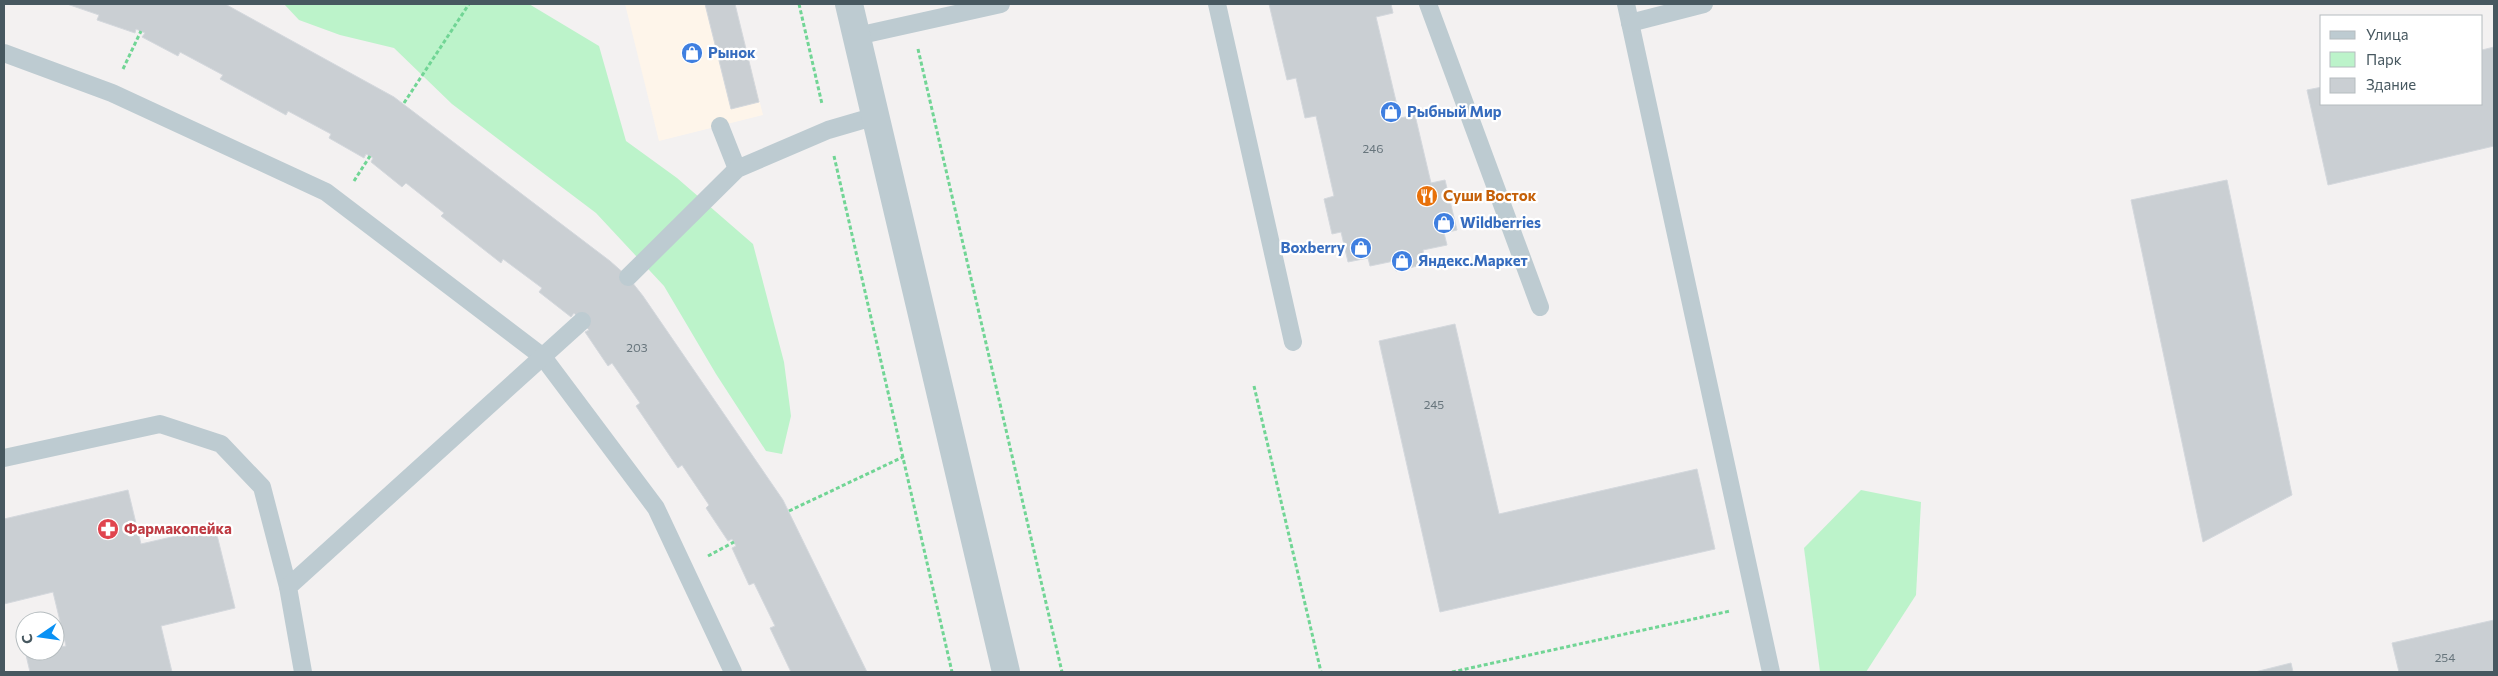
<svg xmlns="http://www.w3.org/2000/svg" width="2498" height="676" font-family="Commissioner,sans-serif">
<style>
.commercial{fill:#fef5ea}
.green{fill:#bcf3ca}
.building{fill:#cacfd3;stroke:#d4d8dd}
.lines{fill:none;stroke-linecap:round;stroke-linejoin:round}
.path{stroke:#71d595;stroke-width:3;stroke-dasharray:4 2.5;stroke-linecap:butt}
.lane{stroke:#bdcbd1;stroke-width:18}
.street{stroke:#bdcbd1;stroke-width:28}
.labels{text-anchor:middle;stroke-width:4.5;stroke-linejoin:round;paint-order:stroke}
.number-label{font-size:12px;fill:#68767d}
.shop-label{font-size:15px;font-weight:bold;fill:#366cbe;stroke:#fff;text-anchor:start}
.food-label{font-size:15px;font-weight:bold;fill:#c56008;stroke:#fff;text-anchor:start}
.health-label{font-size:15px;font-weight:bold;fill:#be3a42;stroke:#fff;text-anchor:start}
</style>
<rect width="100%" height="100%" fill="#f3f1f1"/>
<path class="commercial" d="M625,4H735L763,115L659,141Z"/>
<g class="green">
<path d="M284,4H529L599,46L626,141L677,178L753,244L784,362L791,416L782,454L766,451L716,374L664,286L596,213L452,104L394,48L340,35L299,20Z"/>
<path d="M1861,490L1921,502L1916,595L1866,672H1820L1804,548Z"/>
</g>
<g class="building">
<path d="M67,4H225L394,97L610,261L628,277L643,296L783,500L867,672H791L770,628L775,626L754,583L749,585L732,548L736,546L732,539L728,541L706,508L709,505L682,465L678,468L636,406L640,403L612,363L608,366L585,332L589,330L574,313L571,317L539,292L542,288L503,259L501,263L441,216L444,213L406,183L402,187L371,162L373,158L366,154L364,158L329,138L331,134L288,111L286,115L220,79L223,75L180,52L178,56L142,37L145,33L136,29L135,33L97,20L99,15Z"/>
<path d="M705,4H735L759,102L731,109Z"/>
<path d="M1269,4H1391L1393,13L1376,17L1400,118L1415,115L1431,183L1445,180L1457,230L1444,233L1447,245L1423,250L1426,264L1396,271L1394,261L1370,266L1368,258L1348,262L1341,232L1332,234L1324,199L1334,196L1316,116L1305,118L1296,78L1287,80Z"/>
<path d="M2494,47V146L2328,185L2307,90L2322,87V104H2482V50Z"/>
<path d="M2227,180L2292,495L2203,542L2131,200Z"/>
<path d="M1455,324L1499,514L1697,469L1715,549L1440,612L1379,341Z"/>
<path d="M128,490L141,544L215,527L235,608L161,626L172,672H30L26,655L55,651V648L66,646L53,592L4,604V519Z"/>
<path d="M2494,620V672H2399L2392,643Z"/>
<path d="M2291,663L2293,672H2255Z"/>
</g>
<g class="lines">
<g class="path">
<path d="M799,4L822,104"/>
<path d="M918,49L1062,672"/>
<path d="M123,69L141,31"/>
<path d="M404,103L469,4"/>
<path d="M834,156L952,672"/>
<path d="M354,181L370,156"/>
<path d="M1254,386L1321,672"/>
<path d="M789,511L903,457"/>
<path d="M708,556L734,542"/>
<path d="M1452,672L1730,611"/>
</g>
<g class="lane">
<path d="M1217,4L1293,342"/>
<path d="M1428,4L1540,307"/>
<path d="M1626,4L1771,672"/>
<path d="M1630,23L1704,4"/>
<path d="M857,36L1001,4"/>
<path d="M4,53L112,93L326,192L543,357L656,508L733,672"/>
<path d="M720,126L737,169"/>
<path d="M628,277L737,169L828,130L876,116"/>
<path d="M4,458L160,424L221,444L262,487L288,587"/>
<path d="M303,672L288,587L582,321"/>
</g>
<path class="street" d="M849,4L1006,672"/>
</g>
<defs>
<g id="shop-disc" transform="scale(1.125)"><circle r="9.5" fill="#3f7fe0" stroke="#fff"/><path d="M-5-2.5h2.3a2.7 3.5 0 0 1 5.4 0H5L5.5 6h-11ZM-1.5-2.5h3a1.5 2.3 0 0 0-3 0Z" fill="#fff"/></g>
<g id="restaurant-disc" transform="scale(1.125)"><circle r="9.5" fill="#e8710a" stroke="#fff"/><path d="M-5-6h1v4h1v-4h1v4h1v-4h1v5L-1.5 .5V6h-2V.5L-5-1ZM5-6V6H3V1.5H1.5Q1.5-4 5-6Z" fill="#fff"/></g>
<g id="pharmacy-disc" transform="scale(1.125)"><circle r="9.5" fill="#e0444e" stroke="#fff"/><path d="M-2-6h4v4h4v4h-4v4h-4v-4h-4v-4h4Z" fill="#fff"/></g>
</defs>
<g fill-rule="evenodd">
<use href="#shop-disc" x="692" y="53"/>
<use href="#shop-disc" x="1391" y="112"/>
<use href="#restaurant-disc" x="1427" y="196"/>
<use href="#shop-disc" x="1444" y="223"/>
<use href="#shop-disc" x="1361" y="248"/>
<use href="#shop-disc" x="1402" y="261"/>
<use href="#pharmacy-disc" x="108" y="529"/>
</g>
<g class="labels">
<g class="number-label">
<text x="1373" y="153">246</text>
<text x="637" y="352">203</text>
<text x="1434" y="409">245</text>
<text x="2445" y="662">254</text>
</g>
<g class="shop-label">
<text x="708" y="58">Рынок</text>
<text x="1407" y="117">Рыбный Мир</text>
<text x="1460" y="228">Wildberries</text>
<text x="1345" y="253" text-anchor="end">Boxberry</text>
<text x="1418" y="266">Яндекс.Маркет</text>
</g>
<g class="food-label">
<text x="1443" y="201">Суши Восток</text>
</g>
<g class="health-label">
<text x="124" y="534">Фармакопейка</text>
</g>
</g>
<rect width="2498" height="676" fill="none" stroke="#475860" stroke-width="10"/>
<rect x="2320" y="15" width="162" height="90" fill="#ffffff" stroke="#b5bcbf"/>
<rect x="2330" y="31" width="25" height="8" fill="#bdcbd1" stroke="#b5bcbf"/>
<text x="2366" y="40" font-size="15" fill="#475860">Улица</text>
<rect x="2330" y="52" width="25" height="15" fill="#bcf3ca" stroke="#b5bcbf"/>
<text x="2366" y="65" font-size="15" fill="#475860">Парк</text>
<rect x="2330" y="78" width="25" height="15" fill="#cacfd3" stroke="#b5bcbf"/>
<text x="2366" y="90" font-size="15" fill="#475860">Здание</text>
<g transform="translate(40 636) rotate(257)"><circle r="24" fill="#ffffff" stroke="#b5bcbf"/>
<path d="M0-4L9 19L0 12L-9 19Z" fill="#0991f4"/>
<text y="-8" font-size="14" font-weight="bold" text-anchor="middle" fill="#475860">С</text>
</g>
</svg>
